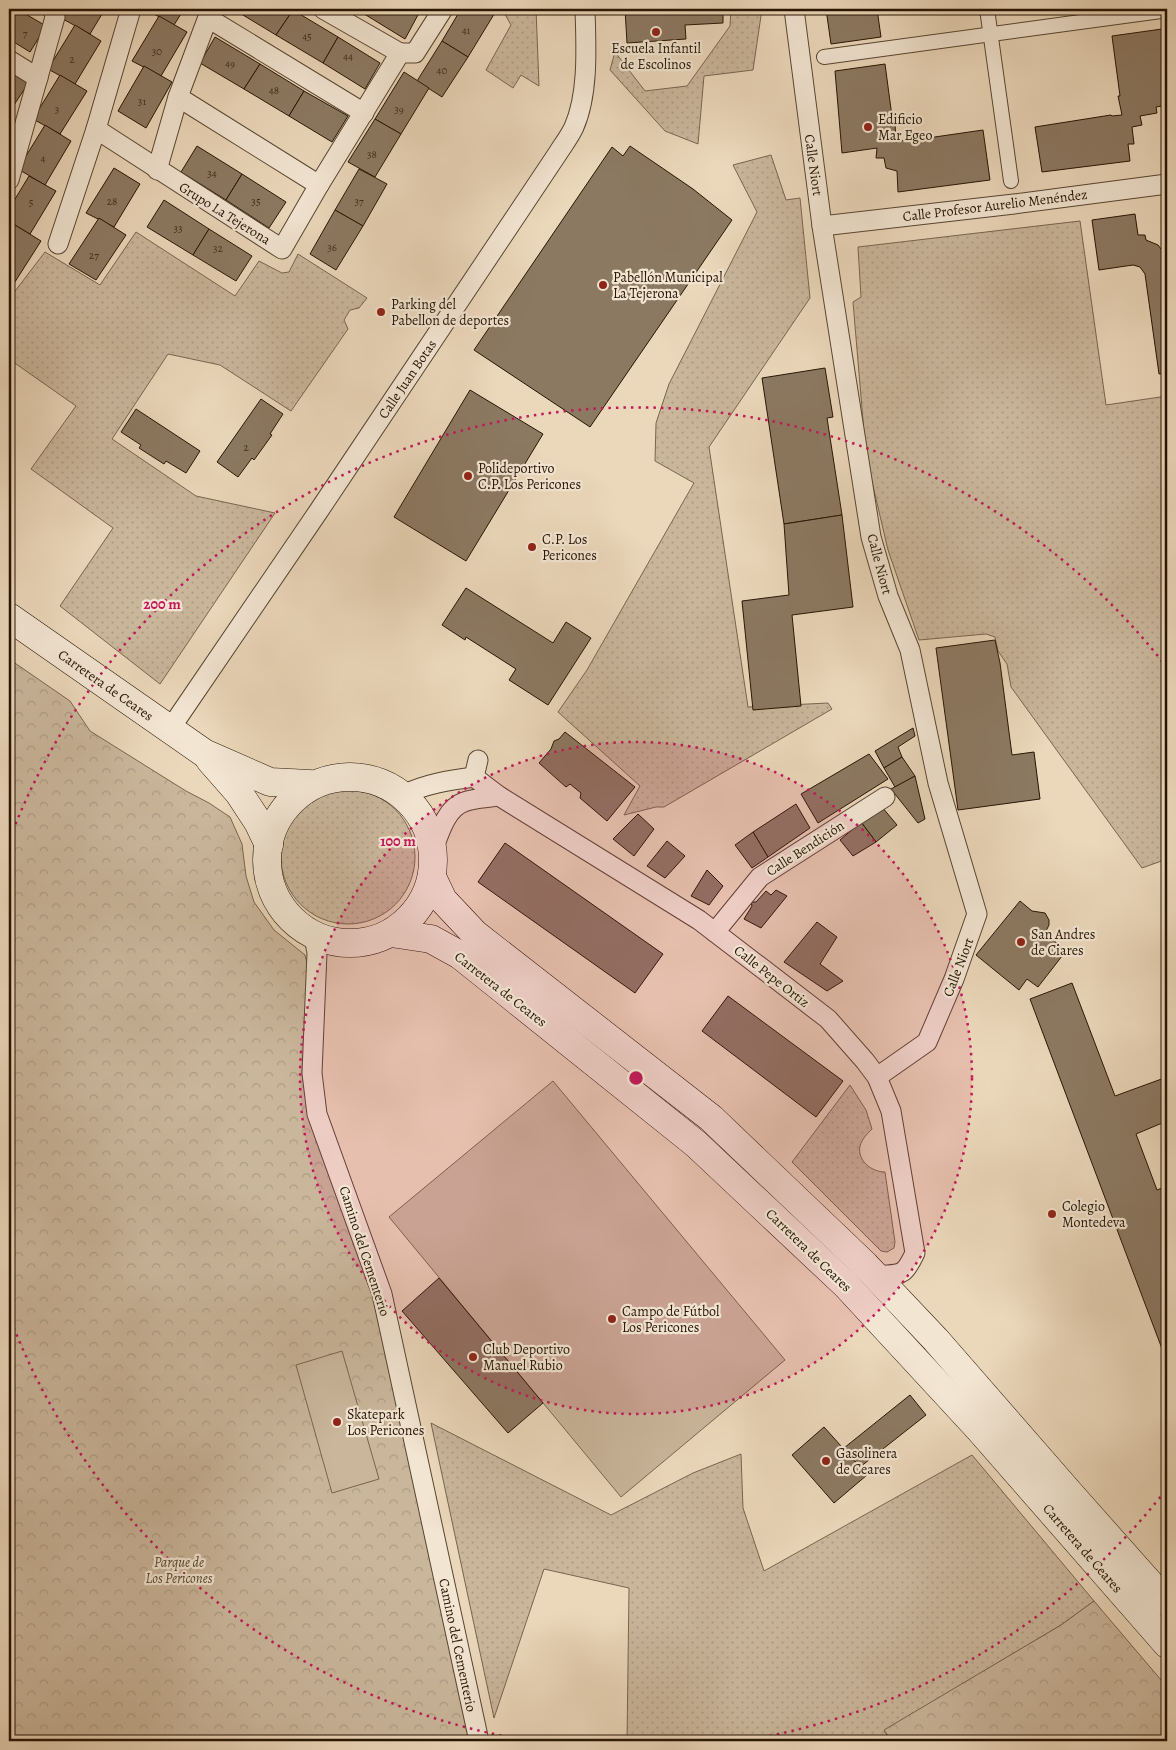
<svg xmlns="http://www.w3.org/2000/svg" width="1176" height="1750" font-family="Alegreya,serif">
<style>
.grass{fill:url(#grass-dots);stroke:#78654f}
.park{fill:url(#park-crowns);stroke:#78654f}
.garden{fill:#cab69b;stroke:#78654f}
.building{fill:#8c7962;stroke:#261403}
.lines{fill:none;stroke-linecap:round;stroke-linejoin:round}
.pedestrian-casing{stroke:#574531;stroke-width:16}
.minor-casing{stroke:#574531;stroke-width:21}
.secondary-casing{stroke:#261403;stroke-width:29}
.pedestrian{stroke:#f2e5d2;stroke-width:14}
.minor{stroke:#f2e5d2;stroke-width:19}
.secondary{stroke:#f2e5d2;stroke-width:28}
.ring{fill:none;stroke:#c2185b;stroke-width:2.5;stroke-dasharray:2.5 5}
.poi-dot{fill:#8f2418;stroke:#f2e5d2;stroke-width:2}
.labels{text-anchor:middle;stroke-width:4.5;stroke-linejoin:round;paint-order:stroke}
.number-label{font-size:11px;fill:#402d1b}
.poi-label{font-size:14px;fill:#261403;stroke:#f2e5d2;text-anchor:start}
.street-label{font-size:14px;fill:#261403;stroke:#f2e5d2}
.park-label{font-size:14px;font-style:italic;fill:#574531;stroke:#f2e5d2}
.centre{fill:#c2185b;stroke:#f2e5d2;stroke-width:2.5}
.ring-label{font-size:15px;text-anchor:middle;font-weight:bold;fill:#c2185b;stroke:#f2e5d2;stroke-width:4.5;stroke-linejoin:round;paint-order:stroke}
</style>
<defs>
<pattern id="grass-dots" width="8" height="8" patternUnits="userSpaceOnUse" patternTransform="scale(1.25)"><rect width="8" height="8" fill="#cab69b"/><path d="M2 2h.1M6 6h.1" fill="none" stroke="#ad9c84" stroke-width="1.8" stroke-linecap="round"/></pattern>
<pattern id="park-crowns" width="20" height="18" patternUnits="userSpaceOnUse" patternTransform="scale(1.25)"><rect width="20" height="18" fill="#cab69b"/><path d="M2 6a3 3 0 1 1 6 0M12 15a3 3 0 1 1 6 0" fill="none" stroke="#ad9c84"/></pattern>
</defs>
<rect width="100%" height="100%" fill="#ebd7ba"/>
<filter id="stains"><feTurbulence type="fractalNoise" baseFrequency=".004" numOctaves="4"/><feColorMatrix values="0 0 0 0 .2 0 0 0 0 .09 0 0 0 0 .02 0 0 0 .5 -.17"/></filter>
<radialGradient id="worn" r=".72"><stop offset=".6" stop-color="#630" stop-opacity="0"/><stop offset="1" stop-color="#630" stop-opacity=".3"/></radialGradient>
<g class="grass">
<path d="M502,9H536L539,86L521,75L513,88L486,70L511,25Z"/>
<path d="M731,9H762L753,70L704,76L698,144L665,131L610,70L615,52L645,91L687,86L730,26Z"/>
<path d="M771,155L786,200L800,198L810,298L709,447L748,707L828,703L832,709L664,807H656L624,815L640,786L558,712L587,670L694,483L655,461L656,423L669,384L757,212L733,165Z"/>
<path d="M1080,221L1106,405L1167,396V859L1142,868L1011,687L1007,664L998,651L995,637L986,634L919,640L888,550L866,456L853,302L861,297L858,247Z"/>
<path d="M136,232L235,296L259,261L282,273L289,272L298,254L367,298L359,308L350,310L344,320L348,329L291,411L220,365L168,354L112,439L196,496L275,513L160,684L60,606L113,528L31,469L76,406L9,359V299L45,252L100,285Z"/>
<circle cx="348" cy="857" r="67"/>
<path d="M850,1085L866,1110L872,1129C867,1134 862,1139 860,1146C857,1161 872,1172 885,1172L895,1242L894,1248L887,1252L881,1251L792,1162Z"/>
<path d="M431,1423L611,1515L693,1473L741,1454L743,1508L764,1571L972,1455L1094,1601L1061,1625L884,1731L892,1741H627L629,1588L544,1569L494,1718Z"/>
</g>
<g class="park">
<path d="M9,659L70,701L90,731L186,791L209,803L230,817L242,844L246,876L254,902L274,930L305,955L309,971L302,1074L310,1121L376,1298L472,1741H9Z"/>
<path d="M1094,1601L1167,1687V1741H892L884,1730L1061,1625Z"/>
</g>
<g class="garden">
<path d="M553,1081L785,1360L621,1497L389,1217Z"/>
<path d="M342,1351L379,1479L332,1493L296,1365Z"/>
</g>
<g class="building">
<path d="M9,9H17L46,26L30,52L9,39Z"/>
<path d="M69,9H105L90,34L63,19Z"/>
<path d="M145,9H184L174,25Z"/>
<path d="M233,9H291L293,10L276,35Z"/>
<path d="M363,9H413L419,13L405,39L361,12Z"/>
<path d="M461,9H492L496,11L468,57L442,41Z"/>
<path d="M625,9H723V23L685,25L686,39L627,43Z"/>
<path d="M826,9H877L881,37L831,44Z"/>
<path d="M293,10L338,37L323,63L276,35Z"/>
<path d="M159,16L187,32L161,76L132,61Z"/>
<path d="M75,25L101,41L75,84L48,69Z"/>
<path d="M1162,29L1167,71V105L1156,107L1157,113L1140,116L1142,125L1132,127L1134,144H1128L1130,161L1042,172L1035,127L1111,115L1112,116L1122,115L1118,96H1120L1112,36Z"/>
<path d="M215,37L260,64L244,89L200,63Z"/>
<path d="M338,37L380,63L365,89L323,63Z"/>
<path d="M442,41L468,57L442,97L417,81Z"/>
<path d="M260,64L304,91L289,116L244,89Z"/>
<path d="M885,64L893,124L895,123L896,142L914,138V140L983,130L990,180L898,192L897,171L886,168L884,158H876L877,148L842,153L835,71Z"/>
<path d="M144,66L172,82L146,128L118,111Z"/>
<path d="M9,70L29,82L12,108L9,106Z"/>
<path d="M404,72L429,88L401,134L375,119Z"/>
<path d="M60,75L87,91L60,134L33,119Z"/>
<path d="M304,91L348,116L332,142L289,116Z"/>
<path d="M375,119L401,134L375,177L348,162Z"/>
<path d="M45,125L71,141L45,185L18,169Z"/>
<path d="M197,146L242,174L226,200L181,172Z"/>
<path d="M630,146L693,189L732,220L590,427L474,350L612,147L623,156Z"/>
<path d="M114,168L140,184L114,227L86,213Z"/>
<path d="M359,169L387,184L363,226L335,210Z"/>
<path d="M242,174L286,202L269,228L226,200Z"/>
<path d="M29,176L56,191L30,234L15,225L14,226L9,223V209Z"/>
<path d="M164,200L209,229L193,255L147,227Z"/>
<path d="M335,210L363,226L336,270L310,254Z"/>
<path d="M1135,214L1138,235H1145L1146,240L1158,245L1165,254L1167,253V373L1159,374L1145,274L1140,267L1133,265L1099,270L1092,220Z"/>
<path d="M99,218L126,235L96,280L69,264Z"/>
<path d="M15,225L41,241L13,285L9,283V234Z"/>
<path d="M209,229L252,256L236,281L193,255Z"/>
<path d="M825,368L833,417L827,418L842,515L784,524L762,378Z"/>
<path d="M470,390L543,434L466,561L394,517Z"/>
<path d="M261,399L283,414L270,434L272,435L254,460L252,458L238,477L217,462Z"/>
<path d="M136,409L200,451L186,473L166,461L164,464L139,448L141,445L121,432Z"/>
<path d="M842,515L853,607L792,615L801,706L753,710L742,601L789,595L784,524Z"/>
<path d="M466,588L553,643L566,622L591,638L548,705L509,680L516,669L466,637L465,640L442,625Z"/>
<path d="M995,640L1000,663L1012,755L1034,752L1040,799L958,810L936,648Z"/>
<path d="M913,728L915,736L898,747L902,757L884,768L875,751Z"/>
<path d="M565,732L635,787L607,821L580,798L581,793L570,784L566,787L539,763L551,749L554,741L559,739Z"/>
<path d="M869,754L888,779L818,823L801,794Z"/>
<path d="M902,757L915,776L895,787L884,768Z"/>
<path d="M915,776L925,819L918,823L891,789Z"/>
<path d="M796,804L810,828L768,857L753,832Z"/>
<path d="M882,807L897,825L876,842L861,822Z"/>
<path d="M638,814L654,829L634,856L613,839Z"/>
<path d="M861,822L876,842L853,856L840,840Z"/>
<path d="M753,832L768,857L752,868L735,845Z"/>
<path d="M667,841L685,856L665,878L647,866Z"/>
<path d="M505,843L663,954L635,993L478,882Z"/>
<path d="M707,870L723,886L709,905L691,896Z"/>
<path d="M776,890L787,896L761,928L744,919L752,906L751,902H756L766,891L771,895Z"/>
<path d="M1020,901L1032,911L1045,913L1049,920V925L1045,933L1066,951L1038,987L1027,979L1019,990L976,955Z"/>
<path d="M817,922L837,937L820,964L843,981L827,991L784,962Z"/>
<path d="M1072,983L1115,1096L1167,1077V1121L1136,1134L1157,1190L1167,1186V1362L1030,999Z"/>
<path d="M728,996L843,1081L816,1117L702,1031Z"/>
<path d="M439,1278L543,1403L508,1433L402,1311Z"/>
<path d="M910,1395L926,1415L860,1467L844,1448Z"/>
<path d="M824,1427L867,1475L834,1503L792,1455Z"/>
</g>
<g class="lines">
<g class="pedestrian-casing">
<g id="pedestrian">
<path d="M987,9L1011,181"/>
<path d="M824,57L1161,11"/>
</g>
</g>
<g class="minor-casing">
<g id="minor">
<path d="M323,9L400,53"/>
<path d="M794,9L822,226L871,537L888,596L910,650L938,783L977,914L954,979L927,1042L877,1077"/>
<path d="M208,18L364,113"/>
<path d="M9,60L38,78"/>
<path d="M178,97L319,185"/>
<path d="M96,129L282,249L319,185L400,53H415L443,9"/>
<path d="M157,170L178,97L211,9"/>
<path d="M9,180L55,17L53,9"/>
<path d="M822,226L1014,204L1167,184"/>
<path d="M58,244L96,129L131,9"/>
<path d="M170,729L318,512L558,153C563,145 570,136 574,127C589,93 586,45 585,9"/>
<path d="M474,777L478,760"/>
<path d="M403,795C425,784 450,780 474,777L499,796L699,920L828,1019L865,1061L877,1077L891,1111L915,1253C903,1278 902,1273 876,1276"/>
<path d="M433,850C439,834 446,808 464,802C474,798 488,798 499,796"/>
<path d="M715,932L760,877L885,797"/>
<path d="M314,936L317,953L312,1073L317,1114L382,1294L479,1741"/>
</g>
</g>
<g class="secondary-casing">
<g id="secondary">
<path d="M9,617L204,753L270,782L310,784"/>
<path d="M210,760L239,793L258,822L269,845"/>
<circle cx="350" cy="860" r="83"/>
<path d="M432,877L443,900L475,934L711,1118L865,1265L936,1340L1072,1496L1167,1603"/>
<path d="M391,933L431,939L460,955L696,1144L846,1285L980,1430L1167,1644"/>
</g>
</g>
<use href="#pedestrian" class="pedestrian"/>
<use href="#minor" class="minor"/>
<use href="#secondary" class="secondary"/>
</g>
<circle cx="636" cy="1078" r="336" fill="#c2185b" fill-opacity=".12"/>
<g class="ring">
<circle cx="636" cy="1078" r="336"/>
<path d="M1165 1491A671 671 0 0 1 741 1741M531 1741A671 671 0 0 1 10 1318M10 838A671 671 0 0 1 1165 665"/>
</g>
<g class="poi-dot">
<circle cx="656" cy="32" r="5"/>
<circle cx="868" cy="127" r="5"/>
<circle cx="603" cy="285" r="5"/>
<circle cx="381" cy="312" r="5"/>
<circle cx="468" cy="476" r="5"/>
<circle cx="532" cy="547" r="5"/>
<circle cx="1021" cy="942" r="5"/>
<circle cx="1052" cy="1214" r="5"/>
<circle cx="612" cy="1319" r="5"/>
<circle cx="473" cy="1357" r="5"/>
<circle cx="337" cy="1422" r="5"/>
<circle cx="826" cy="1461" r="5"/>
</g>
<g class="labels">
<g class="number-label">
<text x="466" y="34">41</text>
<text x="25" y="37">7</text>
<text x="307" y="40">45</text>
<text x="157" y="55">30</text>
<text x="348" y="60">44</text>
<text x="72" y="63">2</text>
<text x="230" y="67">49</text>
<text x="442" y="74">40</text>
<text x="274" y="94">48</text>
<text x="142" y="105">31</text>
<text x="57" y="113">3</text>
<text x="399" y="113">39</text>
<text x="372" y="158">38</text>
<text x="43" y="162">4</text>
<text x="212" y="177">34</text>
<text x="112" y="205">28</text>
<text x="256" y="205">35</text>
<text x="359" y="205">37</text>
<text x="31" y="206">5</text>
<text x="178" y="232">33</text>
<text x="332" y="251">36</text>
<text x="218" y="252">32</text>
<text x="94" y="259">27</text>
<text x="246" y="451">2</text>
</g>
<g class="poi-label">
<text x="656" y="53" text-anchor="middle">Escuela Infantil<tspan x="656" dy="16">de Escolinos</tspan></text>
<text x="878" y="124">Edificio<tspan x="878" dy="16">Mar Egeo</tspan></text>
<text x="613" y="282">Pabellón Municipal<tspan x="613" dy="16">La Tejerona</tspan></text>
<text x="391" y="309">Parking del<tspan x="391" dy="16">Pabellon de deportes</tspan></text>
<text x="478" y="473">Polideportivo<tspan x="478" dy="16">C.P. Los Pericones</tspan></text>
<text x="542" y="544">C.P. Los<tspan x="542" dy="16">Pericones</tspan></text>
<text x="1031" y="939">San Andres<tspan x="1031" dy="16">de Ciares</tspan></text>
<text x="1062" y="1211">Colegio<tspan x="1062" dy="16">Montedeva</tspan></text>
<text x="622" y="1316">Campo de Fútbol<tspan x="622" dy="16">Los Pericones</tspan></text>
<text x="483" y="1354">Club Deportivo<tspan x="483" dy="16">Manuel Rubio</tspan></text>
<text x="347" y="1419">Skatepark<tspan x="347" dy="16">Los Pericones</tspan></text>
<text x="836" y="1458">Gasolinera<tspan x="836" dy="16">de Ceares</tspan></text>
</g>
<g class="street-label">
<text transform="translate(814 165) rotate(82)" y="5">Calle Niort</text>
<text transform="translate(995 205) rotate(-7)" y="5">Calle Profesor Aurelio Menéndez</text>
<text transform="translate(225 213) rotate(32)" y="5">Grupo La Tejerona</text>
<text transform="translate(407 379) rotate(-56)" y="5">Calle Juan Botas</text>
<text transform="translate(880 564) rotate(75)" y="5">Calle Niort</text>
<text transform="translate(106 685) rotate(35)" y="5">Carretera de Ceares</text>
<text transform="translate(805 848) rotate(-33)" y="5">Calle Bendición</text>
<text transform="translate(958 967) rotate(-69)" y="5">Calle Niort</text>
<text transform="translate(772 976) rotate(38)" y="5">Calle Pepe Ortiz</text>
<text transform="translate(501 989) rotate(38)" y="5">Carretera de Ceares</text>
<text transform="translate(809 1250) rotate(44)" y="5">Carretera de Ceares</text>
<text transform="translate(365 1251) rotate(72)" y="5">Camino del Cementerio</text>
<text transform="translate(1083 1548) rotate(49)" y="5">Carretera de Ceares</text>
<text transform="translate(458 1645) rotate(78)" y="5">Camino del Cementerio</text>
</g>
<g class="park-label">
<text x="179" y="1567">Parque de<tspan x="179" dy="16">Los Pericones</tspan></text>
</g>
</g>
<circle cx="636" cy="1078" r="8" class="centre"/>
<g class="ring-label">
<text x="162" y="609">200 m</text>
<text x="398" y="846">100 m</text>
</g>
<rect width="1176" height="1750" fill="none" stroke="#ebd7ba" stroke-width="30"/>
<rect x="10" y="10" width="1156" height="1730" fill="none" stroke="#261403" stroke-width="2.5"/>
<rect x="15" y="15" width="1146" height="1720" fill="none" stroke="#261403"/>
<rect width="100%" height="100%" filter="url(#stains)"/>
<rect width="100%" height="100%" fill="url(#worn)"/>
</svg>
